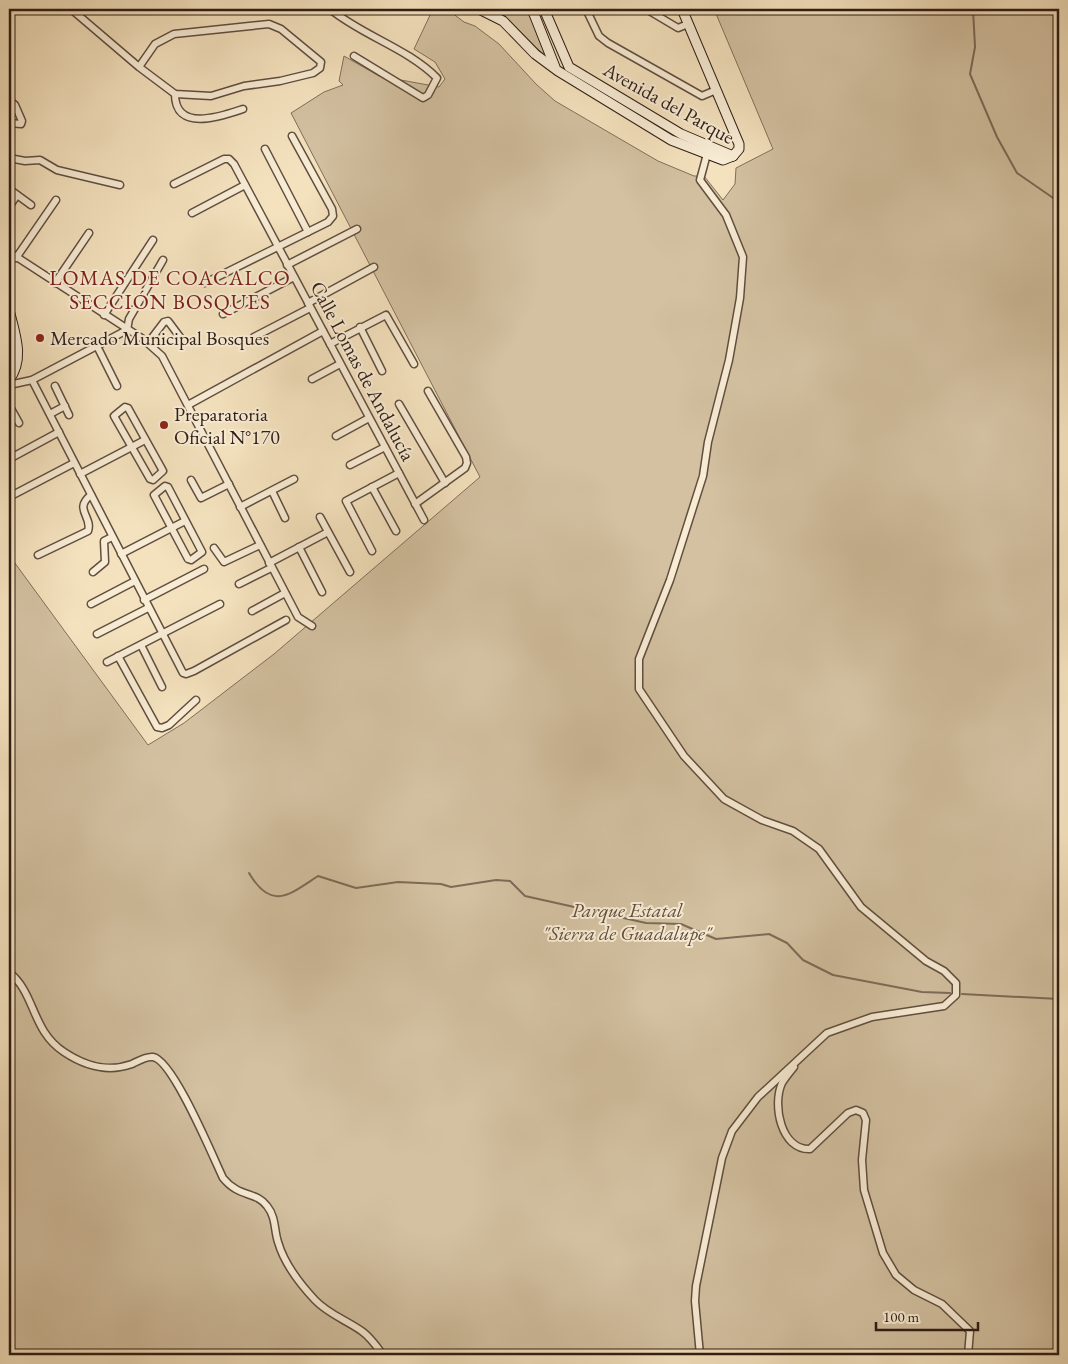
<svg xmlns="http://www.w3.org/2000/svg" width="1068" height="1364" font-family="'EB Garamond',serif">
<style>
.green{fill:#d3c1a1;stroke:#816f5b}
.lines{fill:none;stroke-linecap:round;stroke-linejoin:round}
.stream{stroke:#7d6b58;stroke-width:2}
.street-casing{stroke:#604e3f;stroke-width:9}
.secondary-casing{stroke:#2f1d15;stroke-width:11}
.street{stroke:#f8ecd5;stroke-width:6}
.secondary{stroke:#f8ecd5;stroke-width:9}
.poi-dot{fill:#8f2418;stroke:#f8ecd5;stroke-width:2}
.labels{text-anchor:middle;stroke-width:4;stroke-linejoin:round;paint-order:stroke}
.street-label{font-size:20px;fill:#2f1d15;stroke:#f8ecd5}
.poi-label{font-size:20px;fill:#2f1d15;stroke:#f8ecd5;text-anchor:start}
.park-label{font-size:20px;font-style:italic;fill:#604e3f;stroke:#f8ecd5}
.neighbourhood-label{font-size:21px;letter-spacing:1px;fill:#7a1f14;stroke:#f8ecd5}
</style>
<rect width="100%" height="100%" fill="#f4e2be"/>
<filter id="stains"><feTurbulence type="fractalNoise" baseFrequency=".004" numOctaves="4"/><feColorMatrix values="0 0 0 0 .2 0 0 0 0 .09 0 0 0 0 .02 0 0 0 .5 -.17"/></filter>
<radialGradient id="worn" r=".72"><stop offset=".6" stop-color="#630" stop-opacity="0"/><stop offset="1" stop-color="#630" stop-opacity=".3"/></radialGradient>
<g class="green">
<path d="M440,9H447L464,22L475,26L499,44L536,84L555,101L658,161L694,176H704L723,200L735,184L736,168L773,149L714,9H1059V1355H9V555L148,745L184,723L274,654L480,477L291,113L324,92L343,85L339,81L344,56L379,76L439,87L445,79L435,62L414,49L432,11L438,13Z"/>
<path d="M504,9H531L551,62L499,10Z"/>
</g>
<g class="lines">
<g class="stream">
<path d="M973,9L975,47L970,74L997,137L1017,173L1059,202"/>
<path d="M249,873C272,912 290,894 318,876L356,888L398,882L441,884L451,887L496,880L510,881L525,896L646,923L681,924L716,939L769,934L787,943L803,960L833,975L922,992L950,993"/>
<path d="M962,994L1059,999"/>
</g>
<g class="street-casing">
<g id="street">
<path d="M71,9L139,67L175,94L211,96L244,86L280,81L313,73L320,68L321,62L281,29L269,24L174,34L155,44L139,67"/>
<path d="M330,9C363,36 407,48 437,78L428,95L423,98L354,56"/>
<path d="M586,9L599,36L608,43L702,96L716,90"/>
<path d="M646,9L678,28L688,24"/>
<path d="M175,94C175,133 222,116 243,109"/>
<path d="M9,100L15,105L22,121L21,124L9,123"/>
<path d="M265,149L308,232"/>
<path d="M9,158L25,161L40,160L57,170L120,185"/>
<path d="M174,184L224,159H229L234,164L424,520"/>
<path d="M9,189L31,205"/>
<path d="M9,207L17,195"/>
<path d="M192,213L245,185"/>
<path d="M9,252L143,339L162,356L298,617L312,626"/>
<path d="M16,258L56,200"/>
<path d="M287,265L357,229"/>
<path d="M55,283L89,233"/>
<path d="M205,283L328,222L333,216L332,209L292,136"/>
<path d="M308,303L374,267"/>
<path d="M223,314L294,277"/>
<path d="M104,315L153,240"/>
<path d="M360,327L382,371"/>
<path d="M254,337L310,308"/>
<path d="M148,343L164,322L168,321L180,337"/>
<path d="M330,344L386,315L414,364"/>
<path d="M97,346L117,386"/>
<path d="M312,379L340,364"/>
<path d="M32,380L183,673L186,674L194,671L286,620"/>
<path d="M9,385L32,380L127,330L129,319L163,260"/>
<path d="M55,386L69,415"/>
<path d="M399,404L445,483"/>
<path d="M9,405L19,423"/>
<path d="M188,405L323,331"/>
<path d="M125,407L128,408L163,471L153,480L150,479L114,416Z"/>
<path d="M50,414L65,406"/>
<path d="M336,436L369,418"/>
<path d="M9,459L59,432"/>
<path d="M350,465L385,447"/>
<path d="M80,474L145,440"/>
<path d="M191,480L201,498L229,484"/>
<path d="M165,486L168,487L202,552L191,560L188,559L154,495Z"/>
<path d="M372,487L396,531"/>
<path d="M272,491L285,518"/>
<path d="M9,497L74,463"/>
<path d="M415,504L465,468L467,463L466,457L428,391"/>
<path d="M240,507L294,479"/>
<path d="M320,517L350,572"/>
<path d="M299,547L322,592"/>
<path d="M214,548L224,562L260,545"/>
<path d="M372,551L346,501L399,473"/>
<path d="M121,554L185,521"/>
<path d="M38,555L88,531C93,517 73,509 91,495"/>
<path d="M269,563L328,532"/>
<path d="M93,572L105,562L104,541L112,537"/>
<path d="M239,584L271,568"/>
<path d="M144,600L204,569"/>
<path d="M91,604L135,581"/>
<path d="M252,611L285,593"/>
<path d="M97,634L148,608"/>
<path d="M141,645L162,687"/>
<path d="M118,656L157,727L162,728L169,725L196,700"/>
<path d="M107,662L220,604"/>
<path d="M9,972C36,994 31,1030 64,1052C85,1066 107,1073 132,1064C138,1061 146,1056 153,1057C173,1060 213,1157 223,1178C239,1198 256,1191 267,1206C276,1217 274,1230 278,1242C284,1263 300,1284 315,1300C328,1314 348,1321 363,1332C371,1338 377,1347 383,1355"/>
<path d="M794,1067C790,1072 785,1078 782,1083C772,1105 781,1150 810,1149L848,1113L856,1110L863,1113L866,1120L862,1160L864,1190L883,1253L896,1275L914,1290L942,1304L970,1331L968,1355"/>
<path d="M700,1355L695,1301L696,1286L722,1158L732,1131L758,1097L827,1033L872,1017L944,1006L956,995V983L944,971L926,961L861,907L819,849L793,831L762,820L724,799L684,756L639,689V659L670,580L703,476L708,442L729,360L740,298L743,257L726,215L700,180L707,154"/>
</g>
</g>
<g class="secondary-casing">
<g id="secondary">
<path d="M479,9L503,21L535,54L558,71L671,140L723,160L733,156"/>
<path d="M532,9L555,67"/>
<path d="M544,9L569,67L681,134L733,156"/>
<path d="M682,9L739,144V149L733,156"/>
<path d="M9,310C15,334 25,359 9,380"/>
</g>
</g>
<use href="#street" class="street"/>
<use href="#secondary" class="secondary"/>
</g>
<g class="poi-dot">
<circle cx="40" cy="338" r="5"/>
<circle cx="164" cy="425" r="5"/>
</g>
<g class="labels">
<g class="street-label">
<text transform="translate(669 103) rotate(29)" y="7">Avenida del Parque</text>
<text transform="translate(363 371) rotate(62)" y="7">Calle Lomas de Andalucía</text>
</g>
<g class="poi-label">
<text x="50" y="345">Mercado Municipal Bosques</text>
<text x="174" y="421">Preparatoria<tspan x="174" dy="23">Oficial N°170</tspan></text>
</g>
<g class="park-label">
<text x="627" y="917">Parque Estatal<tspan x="627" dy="23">"Sierra de Guadalupe"</tspan></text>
</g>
<g class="neighbourhood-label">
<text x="170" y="285">LOMAS DE COACALCO<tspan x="170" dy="24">SECCIÓN BOSQUES</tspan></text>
</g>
</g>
<rect width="1068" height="1364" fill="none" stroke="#f4e2be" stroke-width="30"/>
<rect x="10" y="10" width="1048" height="1344" fill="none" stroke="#2f1d15" stroke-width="2.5"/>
<rect x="15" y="15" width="1038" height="1334" fill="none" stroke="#2f1d15"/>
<path d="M876 1322v8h102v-8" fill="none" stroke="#2f1d15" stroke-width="2.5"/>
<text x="883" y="1322" font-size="15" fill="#2f1d15" stroke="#f8ecd5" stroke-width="4" paint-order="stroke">100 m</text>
<rect width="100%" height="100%" filter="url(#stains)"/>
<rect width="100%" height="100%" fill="url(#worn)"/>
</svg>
